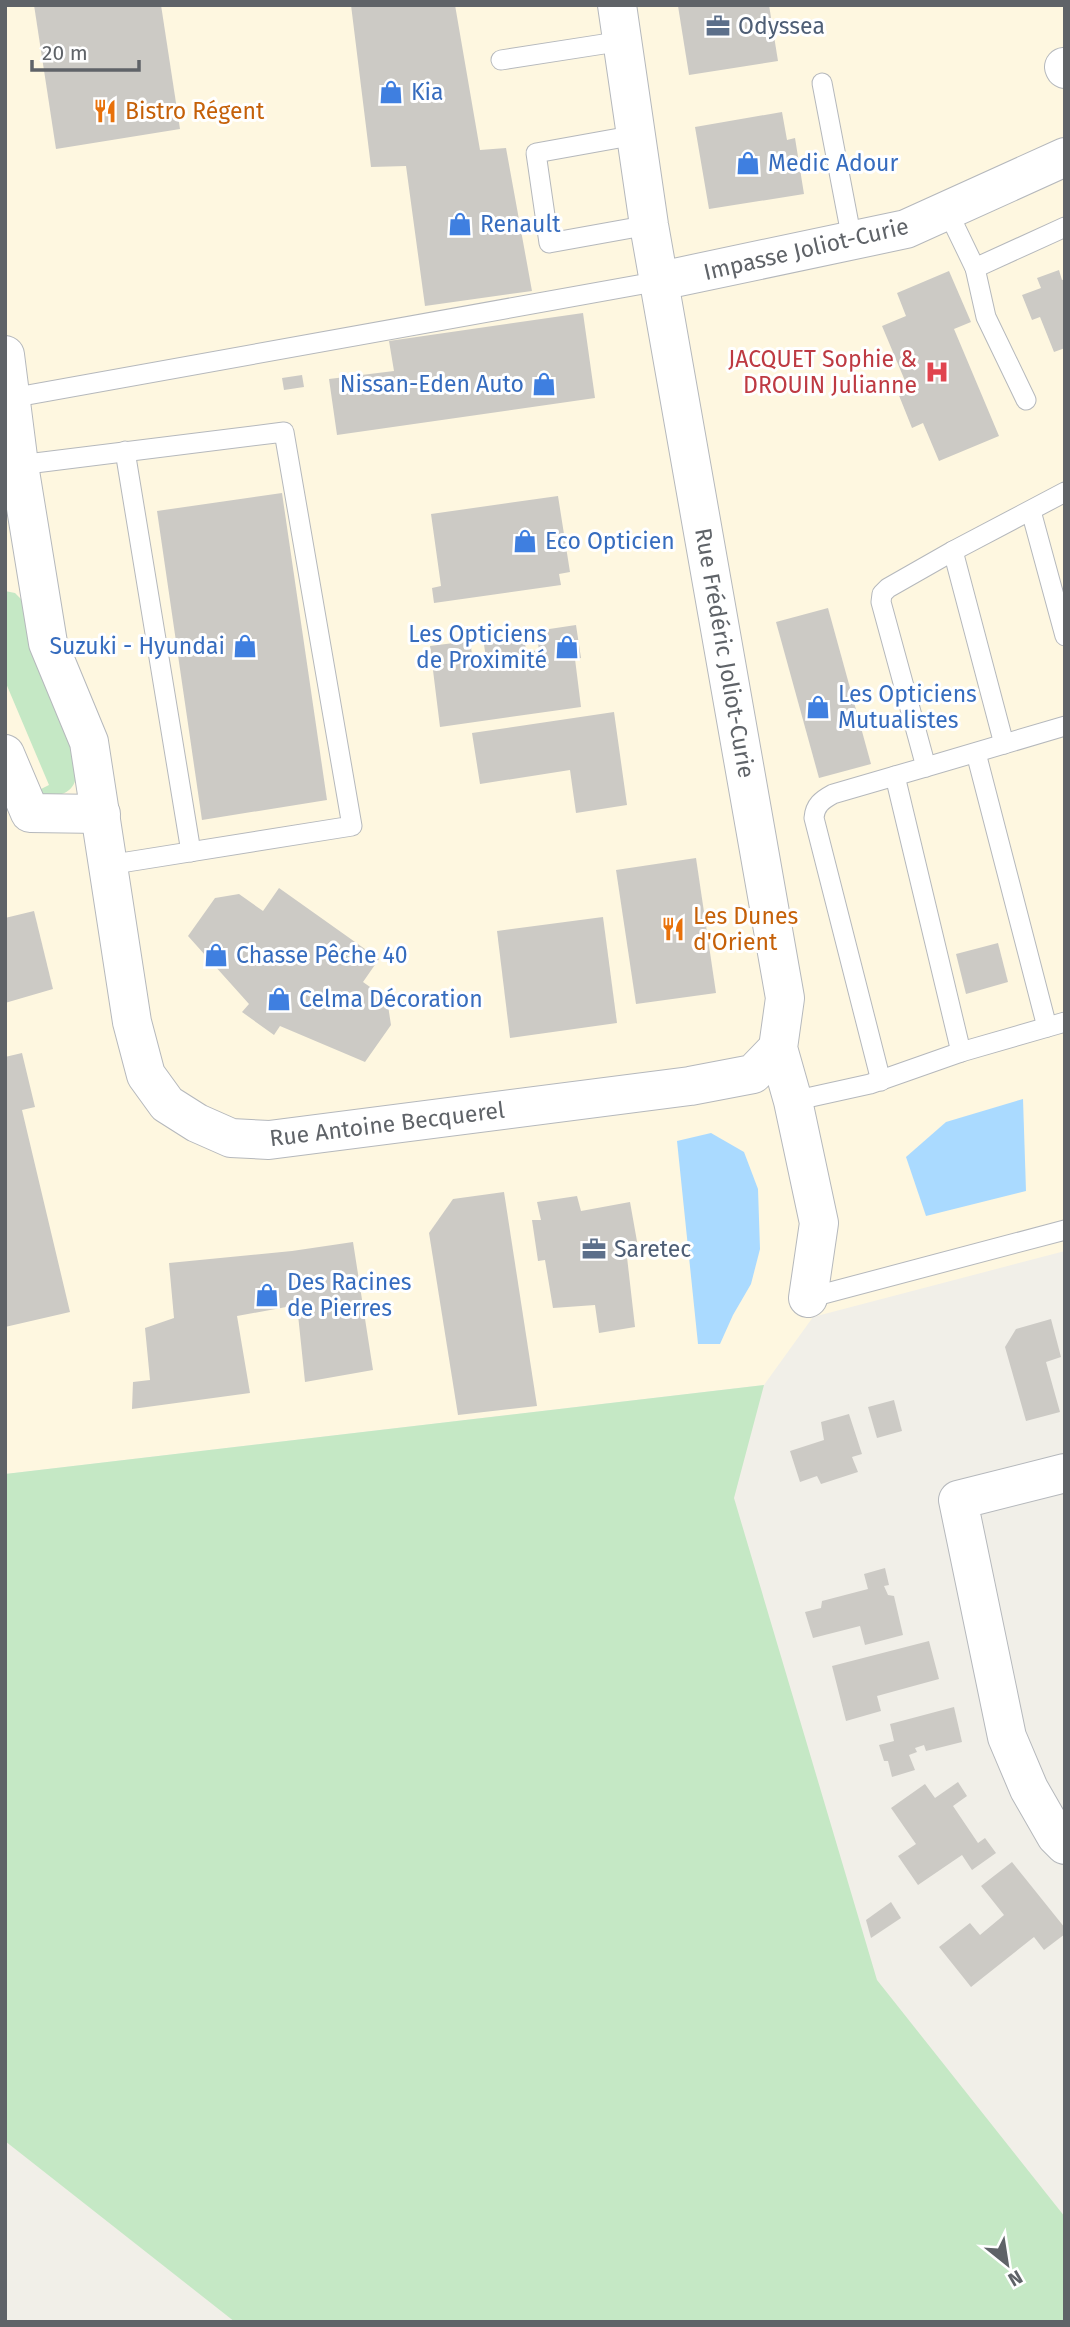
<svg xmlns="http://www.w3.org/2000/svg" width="1070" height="2327" font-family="'Fira Sans',sans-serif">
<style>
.commercial{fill:#fef7e0}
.green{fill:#c5e8c5}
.water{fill:#aadaff}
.building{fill:#cccac5}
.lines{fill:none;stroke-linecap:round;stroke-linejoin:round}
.service-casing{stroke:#b5b8bc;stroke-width:21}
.minor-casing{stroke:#b5b8bc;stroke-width:40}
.service{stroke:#fff;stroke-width:19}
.minor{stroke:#fff;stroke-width:38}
.labels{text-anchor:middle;stroke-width:6;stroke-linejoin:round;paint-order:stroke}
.service-label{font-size:23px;fill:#4e5e75;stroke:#fff;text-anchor:start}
.shop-label{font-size:23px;fill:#366cbe;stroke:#fff;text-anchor:start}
.food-label{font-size:23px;fill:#c56008;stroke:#fff;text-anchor:start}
.street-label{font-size:23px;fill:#5f6368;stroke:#fff}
.health-label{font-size:23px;fill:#be3a42;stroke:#fff;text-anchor:end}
</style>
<rect width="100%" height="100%" fill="#f1efe8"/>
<path class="commercial" d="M5,5H1065V1251L813,1317L764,1385L5,1474Z"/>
<g class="green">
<path d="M5,591L15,593L25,603C37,641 49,679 61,717C66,735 76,756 76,775C75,797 50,799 35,792L49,785L5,681Z"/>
<path d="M764,1385L734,1498L877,1980L1065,2217V2322H235L5,2141V1474Z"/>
</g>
<g class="water">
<path d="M1023,1099L1026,1191L926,1216L906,1157L946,1122Z"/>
<path d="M711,1133L744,1152L758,1189L760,1249L751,1284L733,1315L720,1344H698L677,1141Z"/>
</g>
<g class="building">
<path d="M34,5H161L180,129L56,149Z"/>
<path d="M351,5H455L480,150L506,148L532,291L425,306L406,166L371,167Z"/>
<path d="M685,5H769L778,61L689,75L678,6Z"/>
<path d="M782,112L787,140L795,138L804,194L709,209L695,127Z"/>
<path d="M1059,270L1062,280L1065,279V348L1054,352L1040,317L1032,320L1022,295L1041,288L1037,278Z"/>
<path d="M949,271L971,322L954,329L999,436L939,461L923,423L912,428L898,393L908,388L882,326L906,316L897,293Z"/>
<path d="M583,313L595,398L337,435L329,379L394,371L389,341Z"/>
<path d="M302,375L304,387L284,390L282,378Z"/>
<path d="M282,493L327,800L202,820L157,511Z"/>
<path d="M558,496L570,572L559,574L561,585L434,603L432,588L441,586L431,514Z"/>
<path d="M828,608L871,764L819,778L776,622Z"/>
<path d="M576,625L581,658L575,659L581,707L440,727L430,646L470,641L473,660L486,658L483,638L524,633L526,652L539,650L536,631Z"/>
<path d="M614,712L627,805L576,813L570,770L480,784L472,733Z"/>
<path d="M696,858L716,993L636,1004L616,870Z"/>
<path d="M279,888L379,959L363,982L387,999L391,1025L365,1062L280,1026L274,1035L242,1012L249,1004L188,936L215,898L239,894L263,911Z"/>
<path d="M34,911L53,989L5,1003V918Z"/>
<path d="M603,917L617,1023L510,1038L497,931Z"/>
<path d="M998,943L1008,982L966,994L956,954Z"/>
<path d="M22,1053L35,1107L22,1110L70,1312L5,1327V1057Z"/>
<path d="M504,1192L537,1406L458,1415L429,1233L453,1199Z"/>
<path d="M577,1196L581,1211L630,1202L638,1247L627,1257L635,1327L599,1333L595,1305L553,1308L545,1260L538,1261L532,1220H541L537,1202Z"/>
<path d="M353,1242L373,1370L305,1382L297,1305L237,1316L250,1393L132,1409L133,1382L150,1380L145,1328L174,1318L169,1263L292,1251Z"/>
<path d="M1051,1319L1061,1357L1046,1362L1060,1412L1026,1421L1005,1347L1016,1329Z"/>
<path d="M894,1400L902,1431L877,1438L868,1407Z"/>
<path d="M849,1414L862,1454L852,1457L858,1472L821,1484L817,1476L800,1482L790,1451L824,1440L821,1422Z"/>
<path d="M885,1568L889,1585L884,1586L888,1595L894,1596L903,1635L865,1645L860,1626L813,1638L805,1612L821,1608L822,1601L868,1589L864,1574Z"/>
<path d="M929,1641L939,1679L877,1696L881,1711L846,1721L832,1666Z"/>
<path d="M954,1707L962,1742L926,1751L924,1745L915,1748L917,1752L909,1755L915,1770L892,1777L888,1761H884L879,1745L894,1741L890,1724Z"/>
<path d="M958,1782L967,1796L953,1806L978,1843L985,1838L996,1853L972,1870L962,1855L918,1885L898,1856L916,1844L891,1808L925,1784L935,1798Z"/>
<path d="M1012,1862L1065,1928V1934L1044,1950L1034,1937L971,1987L939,1947L970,1923L980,1935L1004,1915L981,1886Z"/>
<path d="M891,1902L901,1918L871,1938L866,1920Z"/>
</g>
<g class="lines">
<g class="service-casing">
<g id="service">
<path d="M501,60L623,41"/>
<path d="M822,83L852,240"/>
<path d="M636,135L536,153L549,243L649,225"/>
<path d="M947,210L975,268L1065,227"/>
<path d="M975,268L986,317L1026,400"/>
<path d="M11,398L660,281"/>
<path d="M125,451L191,852"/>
<path d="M19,465L284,432L352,826L108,865"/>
<path d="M1065,492L953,551L888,588L882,594L881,602L926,767L1065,726"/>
<path d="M1031,511L1065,636"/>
<path d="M953,551L1004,744"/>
<path d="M976,753L1047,1027"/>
<path d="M895,776L961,1052"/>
<path d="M881,1081L814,818C815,805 822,800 833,794L926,767"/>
<path d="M793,1101L870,1084L961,1052L1065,1022"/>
<path d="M808,1298L1065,1230"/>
</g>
</g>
<g class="minor-casing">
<g id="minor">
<path d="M617,5L649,225L785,998L778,1048L793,1101L819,1223L808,1298"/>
<path d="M1064,67L1065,69"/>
<path d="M660,281L906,229L1065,157"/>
<path d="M5,355L19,465L48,643L89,742L132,1022L146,1075L167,1104L197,1123L231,1138L269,1140L690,1086L753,1074L778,1048"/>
<path d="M5,754L30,813L101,814"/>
<path d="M1065,1473L958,1500L1007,1737L1029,1789L1056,1836L1065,1845"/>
</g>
</g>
<use href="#service" class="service"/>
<use href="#minor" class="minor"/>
</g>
<defs>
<g id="office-bare" transform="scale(1.89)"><path d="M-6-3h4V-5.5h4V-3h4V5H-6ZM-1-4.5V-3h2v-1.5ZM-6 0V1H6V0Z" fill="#5c6f8a" stroke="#fff" stroke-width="2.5" paint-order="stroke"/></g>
<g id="shop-bare" transform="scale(1.89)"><path d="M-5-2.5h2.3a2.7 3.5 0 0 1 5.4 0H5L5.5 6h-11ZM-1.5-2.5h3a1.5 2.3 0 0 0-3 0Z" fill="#3f7fe0" stroke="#fff" stroke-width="2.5" paint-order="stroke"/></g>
<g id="restaurant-bare" transform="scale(1.89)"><path d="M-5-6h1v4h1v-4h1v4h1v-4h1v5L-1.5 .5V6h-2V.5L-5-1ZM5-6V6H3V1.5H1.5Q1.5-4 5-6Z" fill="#e8710a" stroke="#fff" stroke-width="2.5" paint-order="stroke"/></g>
<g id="hospital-bare" transform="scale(1.89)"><path d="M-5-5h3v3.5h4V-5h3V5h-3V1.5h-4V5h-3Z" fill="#e0444e" stroke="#fff" stroke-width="2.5" paint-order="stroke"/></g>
</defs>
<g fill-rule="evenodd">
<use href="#office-bare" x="718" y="26"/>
<use href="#shop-bare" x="391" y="92"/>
<use href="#restaurant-bare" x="105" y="111"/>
<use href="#shop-bare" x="748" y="163"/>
<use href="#shop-bare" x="460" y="224"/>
<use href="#hospital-bare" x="937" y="372"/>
<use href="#shop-bare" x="544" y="384"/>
<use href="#shop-bare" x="525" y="541"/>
<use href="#shop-bare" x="245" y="646"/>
<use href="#shop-bare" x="567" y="647"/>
<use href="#shop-bare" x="818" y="707"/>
<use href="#restaurant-bare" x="673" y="929"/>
<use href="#shop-bare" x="216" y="955"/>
<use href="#shop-bare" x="279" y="999"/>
<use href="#office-bare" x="594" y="1249"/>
<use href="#shop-bare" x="267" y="1295"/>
</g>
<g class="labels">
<g class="service-label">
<text x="738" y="34">Odyssea</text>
<text x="614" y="1257">Saretec</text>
</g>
<g class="shop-label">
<text x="411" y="100">Kia</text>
<text x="768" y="171">Medic Adour</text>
<text x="480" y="232">Renault</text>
<text x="524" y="392" text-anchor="end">Nissan-Eden Auto</text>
<text x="545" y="549">Eco Opticien</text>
<text x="547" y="642" text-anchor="end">Les Opticiens<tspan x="547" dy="26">de Proximité</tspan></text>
<text x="225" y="654" text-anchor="end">Suzuki - Hyundai</text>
<text x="838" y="702">Les Opticiens<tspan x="838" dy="26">Mutualistes</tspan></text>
<text x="236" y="963">Chasse Pêche 40</text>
<text x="299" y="1007">Celma Décoration</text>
<text x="287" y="1290">Des Racines<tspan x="287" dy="26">de Pierres</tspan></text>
</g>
<g class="food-label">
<text x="125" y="119">Bistro Régent</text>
<text x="693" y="924">Les Dunes<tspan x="693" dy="26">d'Orient</tspan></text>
</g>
<g class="street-label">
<text transform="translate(806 249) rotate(-13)" y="8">Impasse Joliot-Curie</text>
<text transform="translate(725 653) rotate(80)" y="8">Rue Frédéric Joliot-Curie</text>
<text transform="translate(387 1124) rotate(-7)" y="8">Rue Antoine Becquerel</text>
</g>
<g class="health-label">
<text x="917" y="367">JACQUET Sophie &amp;<tspan x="917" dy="26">DROUIN Julianne</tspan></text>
</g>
</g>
<rect width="1070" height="2327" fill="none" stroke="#5f6368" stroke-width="14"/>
<g transform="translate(1007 2264) rotate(150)" stroke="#ffffff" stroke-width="5" paint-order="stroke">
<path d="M0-5L12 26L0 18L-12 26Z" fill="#5f6368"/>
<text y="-10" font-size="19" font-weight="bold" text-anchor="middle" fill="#5f6368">N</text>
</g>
<path d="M32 60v10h107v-10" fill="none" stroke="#5f6368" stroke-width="3.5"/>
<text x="42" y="60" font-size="21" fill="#5f6368" stroke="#ffffff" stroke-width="5" paint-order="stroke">20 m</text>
</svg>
